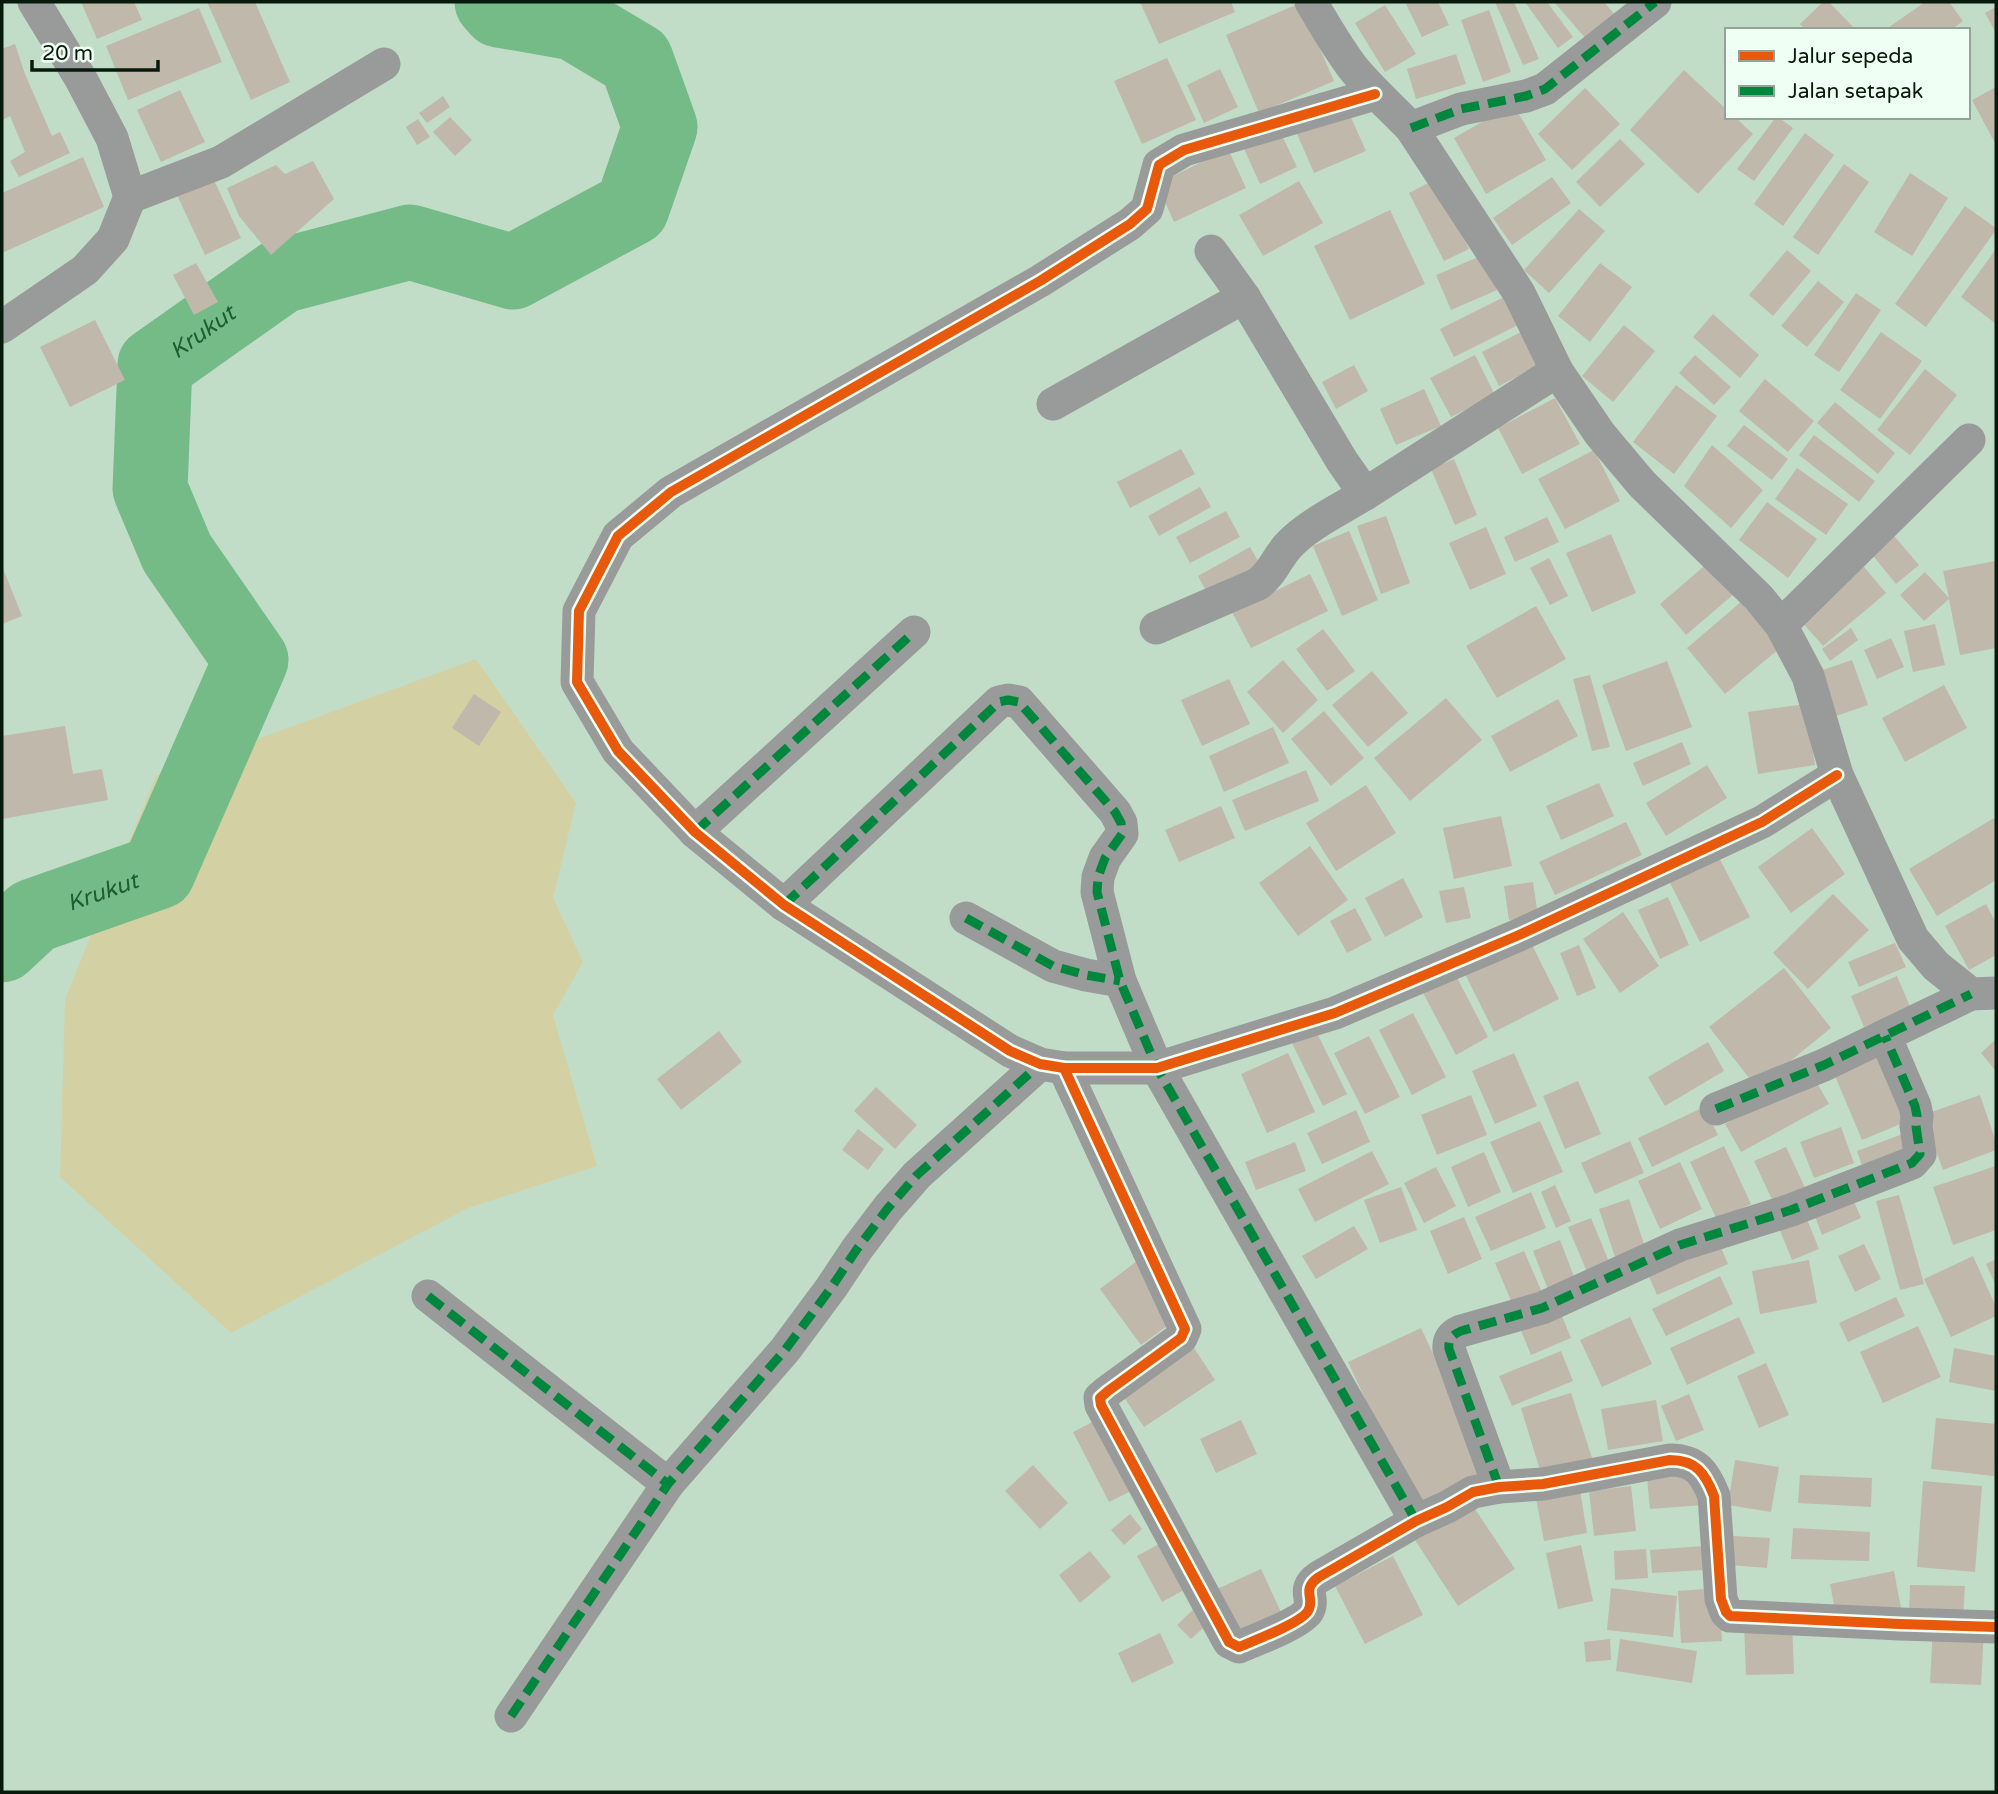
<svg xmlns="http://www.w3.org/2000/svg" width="1998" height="1794" font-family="'Varela Round',sans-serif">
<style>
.green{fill:#d3d1a3}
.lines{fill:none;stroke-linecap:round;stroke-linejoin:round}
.river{stroke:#75bb87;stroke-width:75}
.building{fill:#c0b8ab}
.minor{stroke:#989b99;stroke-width:33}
.quiet{stroke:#00873e;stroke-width:9;stroke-dasharray:18 9;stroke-linecap:butt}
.cycleway-casing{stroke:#f0fff3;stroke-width:15}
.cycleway{stroke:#e8590c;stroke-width:10}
.labels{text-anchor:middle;stroke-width:5;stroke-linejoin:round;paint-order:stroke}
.water-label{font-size:23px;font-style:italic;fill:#1f5d31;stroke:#f0fff3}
</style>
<rect width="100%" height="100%" fill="#c2ddc7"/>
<path class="green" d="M476,659L576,803L553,898L583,962L553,1015L597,1166L468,1208L231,1333L60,1177L65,999L156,776Z"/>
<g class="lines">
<path class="river" id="s1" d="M2,945L33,916L158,872L251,660L177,553L150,489L155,365L281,276L410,242L513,272L632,208L660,127L636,60L574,23L499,10L492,2"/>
</g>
<g class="building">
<path d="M81,2H134L142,20L97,39Z"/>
<path d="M207,2H255L290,82L251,100Z"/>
<path d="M1140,2H1231L1235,12L1159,44Z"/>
<path d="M1405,2H1438L1449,25L1422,37Z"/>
<path d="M1495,2H1514L1539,59L1523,65Z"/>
<path d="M1525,2H1547L1573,37L1558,48Z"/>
<path d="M1554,2H1604L1615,15L1587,40Z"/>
<path d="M1823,2H1829L1856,30H1806L1800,24Z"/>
<path d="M1925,2H1949L1963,21L1951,30H1885Z"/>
<path d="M1300,3L1334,81L1259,113L1226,35Z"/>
<path d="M1385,5L1416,54L1385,72L1355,23Z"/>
<path d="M1996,7V33L1985,13Z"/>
<path d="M199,8L222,62L128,100L106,46Z"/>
<path d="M1489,10L1511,72L1483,82L1461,20Z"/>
<path d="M15,44L25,74L52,136L60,132L70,153L19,177L10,161L25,152L10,116L2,120V49Z"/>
<path d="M1456,54L1466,84L1416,99L1407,69Z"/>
<path d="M1167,58L1196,120L1142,144L1114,81Z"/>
<path d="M1220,69L1238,107L1204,123L1187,85Z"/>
<path d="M1684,70L1727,110V117H1735L1753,134L1698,194L1630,130Z"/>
<path d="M1996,87V145L1972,100Z"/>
<path d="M1585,88L1620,124L1572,170L1538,134Z"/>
<path d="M180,90L205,142L161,162L137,110Z"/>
<path d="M443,96L450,107L427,123L419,113Z"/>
<path d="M1345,104L1366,151L1314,173L1294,127Z"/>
<path d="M1513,104L1546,160L1486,194L1454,138Z"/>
<path d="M450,117L472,140L455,156L433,132Z"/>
<path d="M1776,117H1778L1793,128L1754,181L1737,169Z"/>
<path d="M418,119L430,137L417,145L406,127Z"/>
<path d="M1277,125L1297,167L1260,184L1241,142Z"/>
<path d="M1805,133L1834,155L1783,226L1754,204Z"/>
<path d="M1620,139L1645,164L1600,207L1576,182Z"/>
<path d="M1228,149L1246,188L1174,222L1157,184Z"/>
<path d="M83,157L104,207L2,253V193Z"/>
<path d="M313,161L334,199L271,255L239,216L227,188L276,165L285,174Z"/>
<path d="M1844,164L1869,182L1818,255L1793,237Z"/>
<path d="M1910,173L1948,198L1912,256L1874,232Z"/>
<path d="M1552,177L1571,203L1512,245L1493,218Z"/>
<path d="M213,178L241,238L205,255L177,195Z"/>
<path d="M1434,180L1469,249L1444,261L1409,193Z"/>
<path d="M1299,181L1323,223L1263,256L1239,215Z"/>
<path d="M1965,206L1996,228V230L1926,327L1895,304Z"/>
<path d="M1579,209L1605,231L1549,293L1524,270Z"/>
<path d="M1390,210L1425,284L1350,320L1314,246Z"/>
<path d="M1996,249V324L1961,297Z"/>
<path d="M1787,250L1811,271L1773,316L1749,295Z"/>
<path d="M1483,255L1497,290L1451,310L1436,275Z"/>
<path d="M196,263L218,302L194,315L173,275Z"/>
<path d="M1600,263L1632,287L1590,342L1558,316Z"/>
<path d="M1818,281L1844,302L1807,347L1781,326Z"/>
<path d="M1856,293L1881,310L1839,372L1814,355Z"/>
<path d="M1510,294L1524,322L1454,357L1440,329Z"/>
<path d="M1713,314L1759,355L1740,378L1693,337Z"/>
<path d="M95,320L125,380L70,407L40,347Z"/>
<path d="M1624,325L1655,351L1613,402L1582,376Z"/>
<path d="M1531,327L1549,361L1499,386L1482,352Z"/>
<path d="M1881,332L1922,361L1880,419L1840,390Z"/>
<path d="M1475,355L1495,395L1451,417L1430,378Z"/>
<path d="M1695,355L1731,387L1714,405L1679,373Z"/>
<path d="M1354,365L1368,391L1336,409L1322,382Z"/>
<path d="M1925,369L1957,395L1910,455L1877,430Z"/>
<path d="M1765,379L1814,421L1788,452L1739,411Z"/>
<path d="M1676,385L1717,416L1674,474L1633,442Z"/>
<path d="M1424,389L1441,426L1396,445L1380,409Z"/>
<path d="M1555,398L1580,444L1522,474L1498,428Z"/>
<path d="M1835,402L1895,453L1878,474L1817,423Z"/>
<path d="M1744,425L1788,459L1772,480L1727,446Z"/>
<path d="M1814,435L1875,481L1859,502L1799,455Z"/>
<path d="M1712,445L1763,490L1731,528L1684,486Z"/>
<path d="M1181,449L1195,474L1130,508L1117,482Z"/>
<path d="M1594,450L1620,501L1565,529L1538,479Z"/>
<path d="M1454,459L1477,515L1455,525L1431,469Z"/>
<path d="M1797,468L1848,504L1826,535L1775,499Z"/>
<path d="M1200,487L1211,507L1159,536L1148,516Z"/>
<path d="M1767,502L1817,539L1788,578L1739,540Z"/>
<path d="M1226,511L1240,537L1190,563L1176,537Z"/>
<path d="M1386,516L1410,583L1381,594L1357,526Z"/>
<path d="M1547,517L1559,542L1515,562L1504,537Z"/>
<path d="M1486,527L1506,574L1470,590L1449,543Z"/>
<path d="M1888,529L1919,565L1896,584L1866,547Z"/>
<path d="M1349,531L1378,600L1342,616L1313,546Z"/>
<path d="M1611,534L1636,593L1592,612L1566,553Z"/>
<path d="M1250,547L1262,568L1210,598L1198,576Z"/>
<path d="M1549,558L1568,596L1550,605L1530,568Z"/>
<path d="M1859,561L1886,593L1823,646L1796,615Z"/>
<path d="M1995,561L1996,648L1960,655L1949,599L1924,621L1900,595L1925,572L1949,598L1943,571Z"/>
<path d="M1709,562L1735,593L1686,635L1660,604Z"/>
<path d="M2,566L22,616L2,624Z"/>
<path d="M1310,574L1328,611L1251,648L1232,612Z"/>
<path d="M1741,602L1780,648L1725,694L1687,648Z"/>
<path d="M1536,606L1566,659L1497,698L1466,646Z"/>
<path d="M1935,624L1945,665L1913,672L1904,631Z"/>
<path d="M1851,628L1858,640L1830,661L1822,649Z"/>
<path d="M1323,629L1355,671L1327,691L1296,649Z"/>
<path d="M1891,638L1904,667L1877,679L1864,650Z"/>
<path d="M1283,660L1318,700L1283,733L1247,692Z"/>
<path d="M1852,660L1868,705L1833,717L1817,672Z"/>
<path d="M1667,661L1692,727L1626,751L1602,685Z"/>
<path d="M1372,671L1408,713L1368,747L1332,705Z"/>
<path d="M1590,675L1610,747L1592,751L1573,679Z"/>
<path d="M1229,679L1250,724L1202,746L1181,700Z"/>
<path d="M1944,685L1967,728L1905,762L1882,718Z"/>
<path d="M474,694L501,712L479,746L452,728Z"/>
<path d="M1446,698L1482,740L1410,801L1374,758Z"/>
<path d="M1558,699L1578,736L1510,772L1491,736Z"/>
<path d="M1806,704L1815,765L1758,774L1748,712Z"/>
<path d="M1324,711L1364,758L1331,786L1291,739Z"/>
<path d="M65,726L73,774L102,769L108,800L2,819V736Z"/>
<path d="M1273,727L1289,763L1224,792L1209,756Z"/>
<path d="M1682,742L1691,764L1643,786L1633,763Z"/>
<path d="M1707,765L1727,798L1666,836L1646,803Z"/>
<path d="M1306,770L1319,801L1245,831L1232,800Z"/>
<path d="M1599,783L1614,816L1561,840L1546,806Z"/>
<path d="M1366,785L1396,833L1336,871L1306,823Z"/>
<path d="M1221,806L1235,838L1179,862L1165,830Z"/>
<path d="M1501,816L1512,866L1454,879L1443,828Z"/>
<path d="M1994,818L1996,823V880L1937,916L1909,869Z"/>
<path d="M1626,822L1642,855L1555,895L1539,862Z"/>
<path d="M1812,828L1845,874L1791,913L1758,867Z"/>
<path d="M1310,846L1348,900L1298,936L1259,883Z"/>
<path d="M1716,852L1750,917L1700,942L1667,877Z"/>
<path d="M1403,878L1423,917L1385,937L1365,898Z"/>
<path d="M1533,882L1538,916L1509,920L1504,886Z"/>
<path d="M1464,887L1471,918L1446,923L1439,891Z"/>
<path d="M1833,894L1869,930L1808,989L1773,953Z"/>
<path d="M1668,897L1689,945L1660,959L1638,910Z"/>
<path d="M1986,904L1996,923V955L1969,970L1945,926Z"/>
<path d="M1355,908L1372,940L1347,953L1330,921Z"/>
<path d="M1623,912L1659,966L1620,993L1583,939Z"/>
<path d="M1529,939L1559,999L1494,1032L1464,972Z"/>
<path d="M1895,943L1906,967L1859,987L1848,962Z"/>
<path d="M1579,945L1596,988L1577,996L1560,953Z"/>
<path d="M1784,968L1831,1028L1757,1088L1709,1027Z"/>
<path d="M1454,972L1488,1037L1456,1055L1421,989Z"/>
<path d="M1897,976L1911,1009L1864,1027L1851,996Z"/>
<path d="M1413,1013L1446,1077L1412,1095L1379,1030Z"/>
<path d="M1312,1023L1347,1094L1323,1106L1288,1035Z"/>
<path d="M719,1031L742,1062L681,1110L657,1079Z"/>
<path d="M1369,1036L1400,1097L1365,1114L1334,1053Z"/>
<path d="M1996,1039V1071L1981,1053Z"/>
<path d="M1708,1042L1724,1071L1665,1106L1648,1077Z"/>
<path d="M1877,1044L1910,1120L1862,1140L1830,1064Z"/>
<path d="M1288,1053L1315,1112L1267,1133L1241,1074Z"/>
<path d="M1514,1053L1537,1106L1495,1124L1472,1071Z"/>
<path d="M1813,1076L1829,1104L1741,1152L1725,1124Z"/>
<path d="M1578,1081L1601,1134L1565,1149L1543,1096Z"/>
<path d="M876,1087L917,1125L895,1149L854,1111Z"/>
<path d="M1471,1095L1487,1135L1437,1155L1421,1115Z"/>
<path d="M1980,1095L1996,1142V1150L1943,1170L1923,1115Z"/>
<path d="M1704,1107L1718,1135L1652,1167L1638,1138Z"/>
<path d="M1356,1110L1370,1142L1322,1164L1307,1133Z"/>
<path d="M1540,1121L1563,1172L1513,1193L1490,1142Z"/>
<path d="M1841,1127L1854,1163L1814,1178L1800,1142Z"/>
<path d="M858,1129L884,1149L868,1170L842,1150Z"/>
<path d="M1908,1132L1916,1155L1865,1174L1857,1151Z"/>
<path d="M1630,1141L1644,1173L1595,1194L1581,1163Z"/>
<path d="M1295,1142L1306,1171L1256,1190L1245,1162Z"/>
<path d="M1724,1146L1751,1204L1717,1220L1690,1162Z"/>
<path d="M1786,1147L1807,1192L1775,1206L1754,1161Z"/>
<path d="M1372,1151L1389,1184L1315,1222L1298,1189Z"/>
<path d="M1484,1152L1501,1192L1468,1207L1451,1167Z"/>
<path d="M1680,1162L1702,1209L1660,1229L1638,1181Z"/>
<path d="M1996,1166V1230L1953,1245L1933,1187Z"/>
<path d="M1436,1167L1456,1206L1424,1223L1404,1183Z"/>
<path d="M1555,1185L1571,1221L1556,1228L1541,1192Z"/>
<path d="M1401,1187L1417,1230L1380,1243L1364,1200Z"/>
<path d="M1849,1190L1861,1218L1822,1235L1811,1205Z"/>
<path d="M1531,1192L1546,1228L1491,1251L1475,1217Z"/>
<path d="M1899,1195L1924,1284L1900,1290L1876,1201Z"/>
<path d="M1629,1199L1645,1247L1615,1257L1599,1209Z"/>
<path d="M1804,1212L1819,1249L1792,1260L1777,1223Z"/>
<path d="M1464,1217L1482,1259L1448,1274L1430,1231Z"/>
<path d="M1591,1218L1609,1262L1587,1272L1568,1227Z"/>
<path d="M1354,1226L1368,1249L1316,1279L1302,1256Z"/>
<path d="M1717,1238L1728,1264L1657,1295L1646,1270Z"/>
<path d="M1560,1240L1576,1282L1549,1292L1533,1251Z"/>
<path d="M1864,1244L1881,1279L1855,1292L1838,1256Z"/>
<path d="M1524,1251L1544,1297L1515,1310L1495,1263Z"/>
<path d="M1973,1256L1996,1307V1316L1951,1337L1924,1279Z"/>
<path d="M1996,1259V1286L1986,1264Z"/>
<path d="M1809,1260L1817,1303L1760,1314L1752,1271Z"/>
<path d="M1137,1261L1178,1318L1141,1345L1100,1289Z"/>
<path d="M1720,1276L1733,1304L1666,1336L1652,1309Z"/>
<path d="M1896,1297L1905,1316L1848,1342L1839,1323Z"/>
<path d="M1557,1304L1571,1338L1531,1355L1517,1321Z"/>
<path d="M1630,1317L1652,1364L1602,1387L1580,1340Z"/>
<path d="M1739,1317L1755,1353L1687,1385L1670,1348Z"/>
<path d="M1918,1326L1941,1377L1883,1403L1860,1352Z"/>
<path d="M1421,1328L1488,1472L1415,1506L1348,1362Z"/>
<path d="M1190,1342L1215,1380L1144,1427L1119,1390Z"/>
<path d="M1954,1348L1996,1356V1391L1949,1382Z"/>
<path d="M1561,1351L1573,1381L1512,1406L1499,1376Z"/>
<path d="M1766,1363L1789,1415L1759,1428L1737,1376Z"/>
<path d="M1571,1393L1593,1461L1542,1477L1521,1408Z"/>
<path d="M1689,1394L1704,1430L1676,1441L1661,1406Z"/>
<path d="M1656,1400L1663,1441L1608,1450L1601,1409Z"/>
<path d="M1102,1417L1139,1487L1109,1502L1073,1432Z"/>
<path d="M1936,1418L1996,1424L1994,1476L1931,1469Z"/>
<path d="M1241,1420L1257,1454L1216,1473L1200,1439Z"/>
<path d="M1735,1460L1779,1467L1771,1512L1728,1505Z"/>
<path d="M1033,1465L1068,1503L1040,1529L1005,1491Z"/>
<path d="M1701,1474L1703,1505L1650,1509L1647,1478Z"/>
<path d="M1800,1475L1872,1478L1871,1507L1798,1503Z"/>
<path d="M1923,1481L1982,1486L1975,1572L1917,1567Z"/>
<path d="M1579,1485L1587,1533L1544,1541L1535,1493Z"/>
<path d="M1631,1486L1636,1531L1594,1536L1589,1491Z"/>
<path d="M1471,1503L1515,1569L1458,1606L1415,1540Z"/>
<path d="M1130,1514L1142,1529L1124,1545L1111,1530Z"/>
<path d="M1793,1528L1870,1532L1869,1561L1791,1559Z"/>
<path d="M1733,1536L1770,1538L1767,1568L1731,1565Z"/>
<path d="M1170,1538L1195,1584L1162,1602L1137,1556Z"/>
<path d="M1581,1545L1593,1601L1558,1609L1546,1553Z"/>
<path d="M1703,1546L1704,1570L1652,1573L1650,1550Z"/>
<path d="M1646,1549L1648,1578L1615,1580L1614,1551Z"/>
<path d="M1090,1551L1111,1577L1080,1603L1059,1575Z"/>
<path d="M1393,1556L1423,1615L1365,1644L1335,1586Z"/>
<path d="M1261,1569L1285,1621L1242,1642L1217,1589Z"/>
<path d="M1894,1571L1901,1608L1837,1620L1830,1584Z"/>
<path d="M1910,1585L1965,1586L1963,1617L1909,1615Z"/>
<path d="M1611,1588L1677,1596L1673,1637L1607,1630Z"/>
<path d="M1718,1588L1722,1641L1681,1643L1678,1591Z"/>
<path d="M1199,1604L1213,1619L1191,1639L1177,1625Z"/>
<path d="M1792,1622L1794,1674L1746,1675L1744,1624Z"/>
<path d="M1933,1627L1984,1629L1981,1685L1930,1683Z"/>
<path d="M1160,1633L1174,1663L1132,1683L1118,1653Z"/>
<path d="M1610,1639L1611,1660L1586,1662L1584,1642Z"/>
<path d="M1620,1639L1697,1651L1692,1683L1616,1671Z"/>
</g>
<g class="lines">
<g class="minor">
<path d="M34,2L81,79L112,138L130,197"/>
<path d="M1311,2C1324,24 1337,47 1353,68C1371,90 1392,108 1411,128L1519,293L1557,371L1600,434L1642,484L1759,598L1781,625L1808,676L1837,775L1913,939L1936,966L1971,994L1996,993"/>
<path d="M1375,94L1184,150L1159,165L1147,209L1130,224L1040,281L671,492L618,536L579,611L577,682L618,751L695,832L784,905L1010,1051L1040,1064L1064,1068H1157L1335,1013L1519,935L1762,822L1837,775"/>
<path d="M1411,128L1461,109L1526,96L1545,89L1655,2"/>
<path d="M1211,251L1244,297L1342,461L1365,494L1557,371"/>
<path d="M2,327L85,270L113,239L130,197L221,162L384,64"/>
<path d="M1053,404L1244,297"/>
<path d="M1781,625L1969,440"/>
<path d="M1156,628L1258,584C1272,574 1277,558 1288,546C1307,525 1341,509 1365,494"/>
<path d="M695,832L914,632"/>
<path d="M784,905L999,702L1008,700L1019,702L1115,812L1121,823L1122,834L1105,858L1098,877L1097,892L1120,981L1157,1068L1416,1521"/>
<path d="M966,918L1053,966L1086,975L1120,981"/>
<path d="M1064,1068L1185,1329L1181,1338L1108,1391L1100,1398L1101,1405L1229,1642L1239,1647C1253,1641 1301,1623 1308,1611C1316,1598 1300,1590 1319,1577L1416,1521L1447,1507L1473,1492L1499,1487L1543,1484L1670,1460C1696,1460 1705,1473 1714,1496L1721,1599L1726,1612L1730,1616L1900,1624L1996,1627"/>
<path d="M1716,1109L1824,1065L1971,994"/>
<path d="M428,1296L668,1484"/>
<path d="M1499,1487L1449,1349C1448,1339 1452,1335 1461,1331L1542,1308L1680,1245L1791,1210L1912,1163L1920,1154L1916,1126L1917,1116L1915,1106L1885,1036"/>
<path d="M511,1716L668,1484L785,1350L831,1288L857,1249L888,1208L917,1175L1040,1064"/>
</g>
<g class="quiet">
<path d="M1411,128L1461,109L1526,96L1545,89L1655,2"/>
<path d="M695,832L914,632"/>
<path d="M784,905L999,702L1008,700L1019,702L1115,812L1121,823L1122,834L1105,858L1098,877L1097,892L1120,981L1157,1068L1416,1521"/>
<path d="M966,918L1053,966L1086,975L1120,981"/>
<path d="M1716,1109L1824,1065L1971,994"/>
<path d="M428,1296L668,1484"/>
<path d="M1499,1487L1449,1349C1448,1339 1452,1335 1461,1331L1542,1308L1680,1245L1791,1210L1912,1163L1920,1154L1916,1126L1917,1116L1915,1106L1885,1036"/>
<path d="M511,1716L668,1484L785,1350L831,1288L857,1249L888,1208L917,1175L1040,1064"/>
</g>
<g class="cycleway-casing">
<g id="cycleway">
<path d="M1375,94L1184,150L1159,165L1147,209L1130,224L1040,281L671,492L618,536L579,611L577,682L618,751L695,832L784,905L1010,1051L1040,1064L1064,1068H1157L1335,1013L1519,935L1762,822L1837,775"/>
<path d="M1064,1068L1185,1329L1181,1338L1108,1391L1100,1398L1101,1405L1229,1642L1239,1647C1253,1641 1301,1623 1308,1611C1316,1598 1300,1590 1319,1577L1416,1521L1447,1507L1473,1492L1499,1487L1543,1484L1670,1460C1696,1460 1705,1473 1714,1496L1721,1599L1726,1612L1730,1616L1900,1624L1996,1627"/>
</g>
</g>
<use href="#cycleway" class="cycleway"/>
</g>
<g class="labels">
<g class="water-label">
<text dy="8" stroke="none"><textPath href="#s1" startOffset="788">Krukut</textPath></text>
<text dy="8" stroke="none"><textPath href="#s1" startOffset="116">Krukut</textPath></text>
</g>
</g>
<rect width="1998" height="1794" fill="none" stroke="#081a0c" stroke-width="7"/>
<rect x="1725" y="28" width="245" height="91" fill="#f0fff3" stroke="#93a397" stroke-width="2"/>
<rect x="1739" y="51" width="35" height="10" fill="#e8590c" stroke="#93a397" stroke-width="2"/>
<text x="1788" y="63" font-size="21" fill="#081a0c">Jalur sepeda</text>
<rect x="1739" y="86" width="35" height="10" fill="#00873e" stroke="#93a397" stroke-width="2"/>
<text x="1788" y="98" font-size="21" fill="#081a0c">Jalan setapak</text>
<path d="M32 60v10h126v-10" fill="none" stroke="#081a0c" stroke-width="3.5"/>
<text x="42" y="60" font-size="21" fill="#081a0c" stroke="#f0fff3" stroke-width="5" paint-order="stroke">20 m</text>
</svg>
